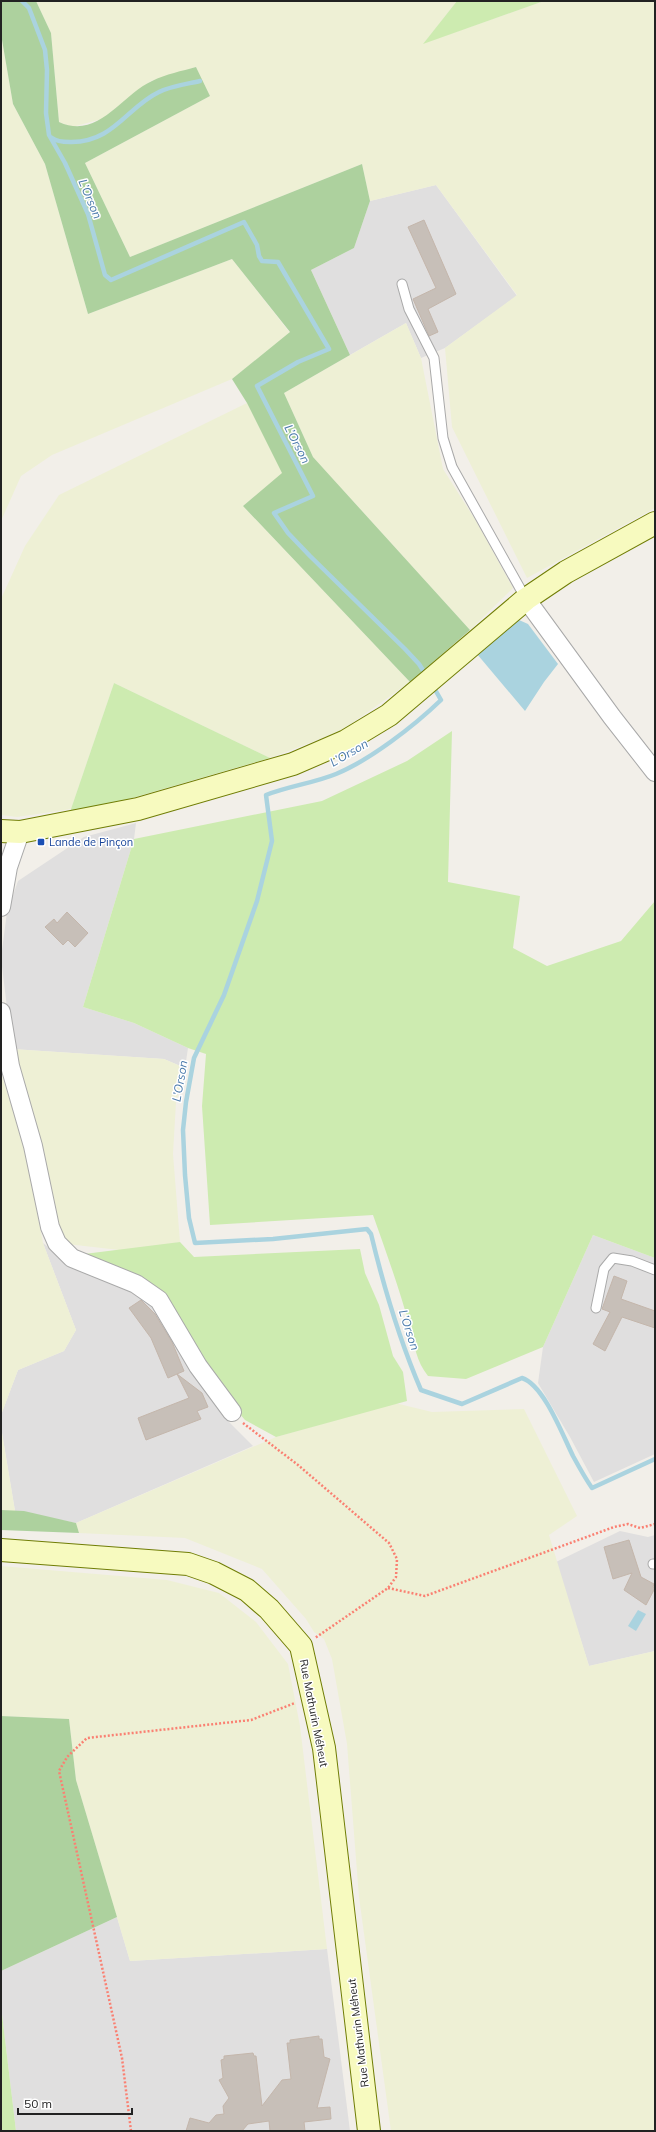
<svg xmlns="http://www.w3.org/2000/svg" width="656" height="2132" font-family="Mulish,sans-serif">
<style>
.residential{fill:#e0dfdf}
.farmland{fill:#eef0d5}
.grass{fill:#cdebb0}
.forest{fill:#add19e}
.water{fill:#aad3df}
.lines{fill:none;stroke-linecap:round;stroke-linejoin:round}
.stream{stroke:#aad3df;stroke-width:4.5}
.building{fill:#c7bfb8;stroke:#c4b6ab}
.lane-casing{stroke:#a9a9a9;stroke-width:11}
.street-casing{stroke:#a9a9a9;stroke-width:20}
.secondary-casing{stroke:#707d05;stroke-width:24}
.path{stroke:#fa8072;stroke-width:2.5;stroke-dasharray:2 2;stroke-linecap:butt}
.lane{stroke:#fff;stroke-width:9}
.street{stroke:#fff;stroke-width:18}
.secondary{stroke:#f7fabf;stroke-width:22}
.transit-dot{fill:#1a4fb4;stroke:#fff;stroke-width:1.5}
.labels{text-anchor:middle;stroke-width:3;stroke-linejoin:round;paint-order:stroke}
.transit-label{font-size:11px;fill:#164399;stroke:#fff;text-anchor:start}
.street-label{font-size:11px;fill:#222;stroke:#fff}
.water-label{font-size:12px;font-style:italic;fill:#4a7aab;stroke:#fff}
</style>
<rect width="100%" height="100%" fill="#f2efe9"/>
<g class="residential">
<path d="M436,185L517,296L445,348L421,358L406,323L350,355L311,270L354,248L370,201Z"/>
<path d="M136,823L134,839L83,1007L134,1023L188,1048L185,1068L164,1059L12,1049L1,958L7,912L18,881L84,837Z"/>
<path d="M593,1235L655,1258V1454L594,1482L570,1437L538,1383L543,1347Z"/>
<path d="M43,1243L70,1264L146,1298L166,1323L225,1418L253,1446L76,1523L15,1511L1,1427V1415L18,1370L64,1351L76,1330Z"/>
<path d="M620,1531L648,1537L655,1535V1651L589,1666L556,1562Z"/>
<path d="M117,1917L130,1961L327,1949L350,2131H16L1,2006V1971Z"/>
</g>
<g class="farmland">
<path d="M36,1H457L424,43L544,1H655V508L527,578L452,427L445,348L517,295L436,185L370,201L362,164L130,257L85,163L210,96L196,67L151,81L102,119L72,127L59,122L51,33Z"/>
<path d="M1,34L13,104L45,164L88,314L232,259L290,333L232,379L52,455L21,476L1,521Z"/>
<path d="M406,323L421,358L443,469L476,521L513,588L470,630L313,457L284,393Z"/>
<path d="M247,403L283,473L243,506L410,682L341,731L270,758L114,683L71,809L17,817L1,815V599L25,546L59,495Z"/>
<path d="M12,1049L164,1059L185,1068L176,1102L173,1154L180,1242L128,1251L67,1244L56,1221Z"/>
<path d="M1,1073L24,1145L43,1243L76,1330L64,1351L18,1370L1,1415Z"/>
<path d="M395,1403L432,1412L524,1409L577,1516L549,1535L589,1666L655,1651V2131H391L359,1897L347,1744L332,1659L324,1639L314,1632L306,1619L262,1569L185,1538L79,1533L76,1523L276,1437Z"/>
<path d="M1,1427L15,1511L1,1510Z"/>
<path d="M1,1566L167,1580L219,1593L256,1622L288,1664L300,1726L327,1949L130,1961L76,1780L69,1719L1,1716Z"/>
</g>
<g class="grass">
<path d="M457,1H544L423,44Z"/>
<path d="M114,683L270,758L70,816L71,809Z"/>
<path d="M452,731L448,882L520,896L513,948L547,966L621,941L655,901V1258L593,1235L543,1347L466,1379L428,1376C416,1361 415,1346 410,1328C400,1290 386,1252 373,1215L210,1225L202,1106L206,1054L188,1048L134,1023L83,1007L134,839L322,801L407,761Z"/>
<path d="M180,1242L194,1257L360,1249L365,1273L379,1305L393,1356L403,1372L407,1401L276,1437L245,1420L214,1384L172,1311L76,1255Z"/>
<path d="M1,2006L16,2131H1Z"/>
</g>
<g class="forest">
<path d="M1,1H36L51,33L59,122C99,140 121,95 152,81C166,74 182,71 196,67L210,96L85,163L130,257L362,164L370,201L354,248L311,270L350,355L284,393L313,457L470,630L410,682L243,506L282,473L247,403L232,379L290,332L232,259L88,314L45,164L13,104L1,34Z"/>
<path d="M1,1510L24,1511L76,1523L79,1533L1,1530Z"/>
<path d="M1,1716L69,1719L76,1780L117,1917L1,1971Z"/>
</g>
<g class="water">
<path d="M519,620L528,624L558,664L544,682L525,711L477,654L513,621Z"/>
<path d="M638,1610L646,1614L636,1631L628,1626Z"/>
</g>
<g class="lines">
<g class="stream">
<path d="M22,1L29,8L45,50L47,70L46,113L49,135L65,163L88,214L105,275L111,280L244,222L257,245L259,256L262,261L278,262L329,349L298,362L257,386L313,496L274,513L288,533L310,556L405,649L419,664L426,675"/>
<path d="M52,138C57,142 64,142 70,142C113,143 127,107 159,92C171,86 187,84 200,81"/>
<path d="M433,686L441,700C414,726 370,760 336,774C314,783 289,786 266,795L272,841L257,901L224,995L194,1058L186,1102L183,1130L185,1175L189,1218L195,1243L273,1239L367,1229L371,1234C384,1288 399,1339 421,1390L462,1404L522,1378C544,1385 563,1436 573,1456C579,1467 585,1478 592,1488L655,1459"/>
</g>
</g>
<g class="building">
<path d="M424,220L456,294L428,309L438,332L429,336L413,299L436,288L408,227Z"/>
<path d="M67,912L88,933L75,947L68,940L63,945L45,927L54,919L57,923Z"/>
<path d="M614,1276L627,1281L621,1299L655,1311V1328L622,1317L605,1351L593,1344L610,1312L602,1309Z"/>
<path d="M141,1300L155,1314L172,1342L184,1371L177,1374L202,1393L208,1407L197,1411L201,1419L146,1440L138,1418L189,1398L177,1374L168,1378L151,1338L129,1308Z"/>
<path d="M629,1540L641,1577L654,1584L653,1587L655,1588L646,1605L624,1590L632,1573L613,1579L604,1547Z"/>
<path d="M319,2036V2039H322L324,2057L330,2059L317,2108L330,2107L331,2119L304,2122L305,2131H270L269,2121L248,2124L242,2131H186L190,2118L209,2123L216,2115L224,2114L223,2106L229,2098L219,2080L223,2078L221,2060L224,2059V2056L253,2053L254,2056H256L262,2106L282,2080L291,2079L287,2043H290V2040Z"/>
</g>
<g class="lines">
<g class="lane-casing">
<g id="lane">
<path d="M402,284L409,309L434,358L443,438L452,467L526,599"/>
<path d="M596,1308L604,1269L613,1258L632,1261L655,1270"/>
<path d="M653,1564H655"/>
</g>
</g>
<g class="street-casing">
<g id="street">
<path d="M526,599L612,717L655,772"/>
<path d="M1,907L8,867L20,832"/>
<path d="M1,1012L10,1066L33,1146L50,1227L57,1243L72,1258L136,1284L159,1300L198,1366L232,1412"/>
</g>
</g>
<g class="secondary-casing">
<g id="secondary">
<path d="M1,831L20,832L138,809L293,764L346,741L389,715L526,599L566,572L655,523"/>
<path d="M1,1550L188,1564L214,1573L247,1590L269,1609L301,1646L324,1748L369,2131"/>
</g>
</g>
<g class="path">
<path d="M243,1423L298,1465L389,1543L397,1559L396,1577L388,1588L315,1638"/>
<path d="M388,1588L425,1596L614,1527L628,1524L640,1528L655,1524"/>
<path d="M131,2131L122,2058L59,1771L67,1757L87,1738L251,1720L295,1703"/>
</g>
<use href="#lane" class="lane"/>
<use href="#street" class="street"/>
<use href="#secondary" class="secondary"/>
</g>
<rect class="transit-dot" x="37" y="838" width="8" height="8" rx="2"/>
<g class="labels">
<g class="transit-label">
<text x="49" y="846">Lande de Pinçon</text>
</g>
<g class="street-label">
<text transform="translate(314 1713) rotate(79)" y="4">Rue Mathurin Méheut</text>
<text transform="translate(358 2033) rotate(-97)" y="4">Rue Mathurin Méheut</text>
</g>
<g class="water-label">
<text transform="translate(90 199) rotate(67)" y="4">L’Orson</text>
<text transform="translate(297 444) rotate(63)" y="4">L’Orson</text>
<text transform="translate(349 753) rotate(-30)" y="4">L’Orson</text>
<text transform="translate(180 1081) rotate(-80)" y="4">L’Orson</text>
<text transform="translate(409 1330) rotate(72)" y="4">L’Orson</text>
</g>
</g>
<rect width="656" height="2132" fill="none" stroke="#222222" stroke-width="4"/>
<path d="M18 2108v6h114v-6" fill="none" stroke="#222222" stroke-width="2"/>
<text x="24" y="2108" font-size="12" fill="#222222" stroke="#ffffff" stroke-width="3" paint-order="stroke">50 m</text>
</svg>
